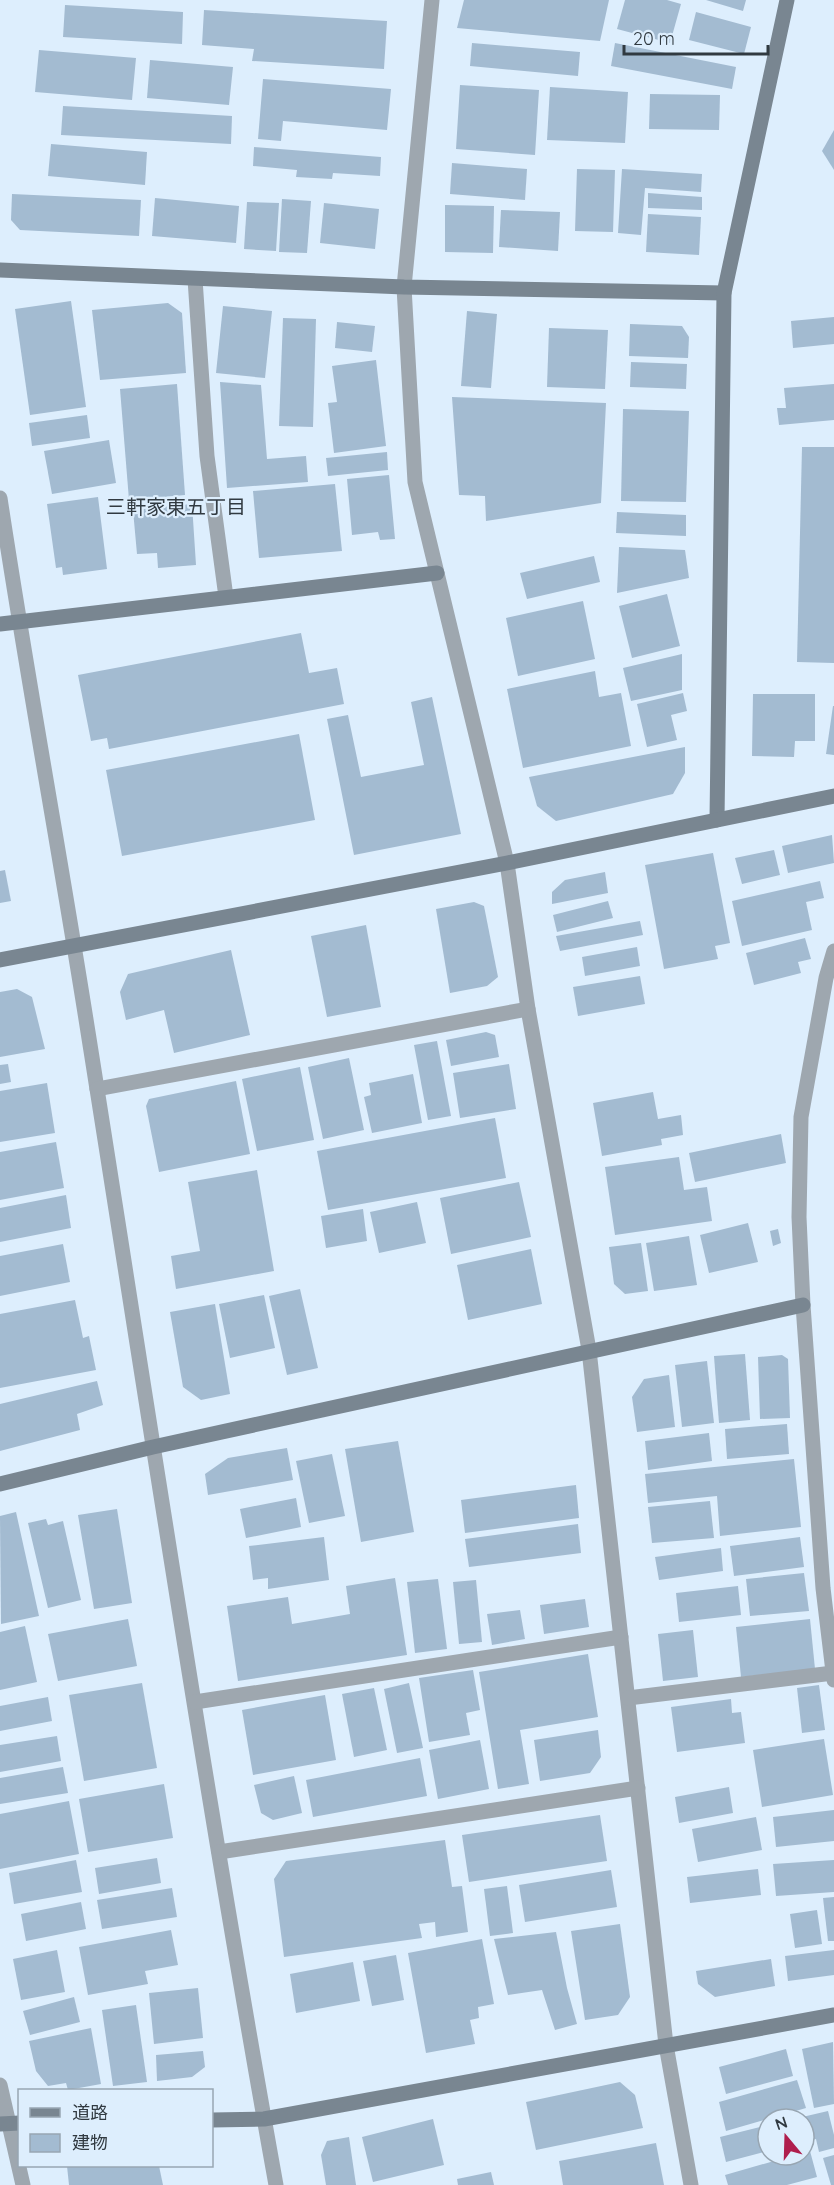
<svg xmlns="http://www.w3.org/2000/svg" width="834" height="2185" font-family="Quicksand,'Noto Sans JP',sans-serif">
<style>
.building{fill:#a3bbd1}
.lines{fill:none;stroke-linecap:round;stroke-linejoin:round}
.street{stroke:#9ea7af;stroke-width:15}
.secondary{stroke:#798691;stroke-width:15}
.labels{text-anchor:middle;stroke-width:4.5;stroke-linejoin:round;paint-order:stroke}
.neighbourhood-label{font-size:20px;fill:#313a41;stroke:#ddeefd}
</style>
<rect width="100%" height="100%" fill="#ddeefd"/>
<g class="building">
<path d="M464,0H609L600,41L457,28Z"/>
<path d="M625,0H667L681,4L670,43L617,29Z"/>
<path d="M706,0H746L743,11Z"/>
<path d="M65,5L183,12L182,44L63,37Z"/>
<path d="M204,10L387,21L384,69L252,61L254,49L202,45Z"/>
<path d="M696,12L751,27L744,54L689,40Z"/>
<path d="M472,43L580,52L578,76L470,66Z"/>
<path d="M615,43L736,67L732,89L611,66Z"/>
<path d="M39,50L136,58L132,100L35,92Z"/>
<path d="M150,60L233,67L229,105L147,98Z"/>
<path d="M263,79L391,89L387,130L283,121L281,141L258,139Z"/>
<path d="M460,85L539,90L535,155L456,149Z"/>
<path d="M550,87L628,92L625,143L547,140Z"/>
<path d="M650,94L720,95L719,130L649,129Z"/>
<path d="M63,106L232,116L231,144L61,135Z"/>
<path d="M834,130V170L822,151Z"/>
<path d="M51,144L147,152L145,185L48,176Z"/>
<path d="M254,147L381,157L380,176L333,173L332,179L296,177L297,170L253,166Z"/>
<path d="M452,163L527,169L525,200L450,194Z"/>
<path d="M577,169L615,170L613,232L575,231Z"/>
<path d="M622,169L702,174L701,192L645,188L641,235L618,233Z"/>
<path d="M648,193L702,197V210L648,208Z"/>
<path d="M12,194L141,200L139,236L20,230L11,220Z"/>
<path d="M155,198L239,206L236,243L152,236Z"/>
<path d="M282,199L311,201L307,253L279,252Z"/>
<path d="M247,202L279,203L276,251L244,249Z"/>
<path d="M324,203L379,209L375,249L320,243Z"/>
<path d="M445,205L494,206L493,253L445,252Z"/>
<path d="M501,210L560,212L558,251L499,247Z"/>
<path d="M648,214L701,217L699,255L646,252Z"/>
<path d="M71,301L86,407L30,415L15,309Z"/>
<path d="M168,303L182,313L186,373L100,380L92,310Z"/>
<path d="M223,306L272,311L265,378L216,373Z"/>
<path d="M467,311L497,314L491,388L461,386Z"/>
<path d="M834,317V344L793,348L791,321Z"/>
<path d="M283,318L316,319L313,427L279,426Z"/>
<path d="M337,322L375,326L372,352L335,348Z"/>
<path d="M630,324L682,326L689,337L688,358L629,356Z"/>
<path d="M549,328L608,330L605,389L547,387Z"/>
<path d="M376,360L386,446L334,453L328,403L337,402L332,366Z"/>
<path d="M631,362L687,364L686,389L630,387Z"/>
<path d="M220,382L261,385L267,459L306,456L308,482L227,488Z"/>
<path d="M177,384L185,495L129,500L120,389Z"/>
<path d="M834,384V420L779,425L777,408H786L784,388Z"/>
<path d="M452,397L606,403L601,503L486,521L485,496L459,495Z"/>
<path d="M623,409L689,411L686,502L621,501Z"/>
<path d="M87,415L90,438L32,446L29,423Z"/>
<path d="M109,440L116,483L52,494L44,451Z"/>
<path d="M802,447H834V663L797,662Z"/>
<path d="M387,452L388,470L328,476L326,458Z"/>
<path d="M389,475L395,539L380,540L378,532L352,535L347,479Z"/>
<path d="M335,484L342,551L259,558L253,491Z"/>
<path d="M98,497L107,569L63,575L62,567L56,568L47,504Z"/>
<path d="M192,504L196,565L158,568L157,553L137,554L133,510Z"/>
<path d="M617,512L686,515V536L616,533Z"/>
<path d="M619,547L685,550L689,578L617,593Z"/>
<path d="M594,556L600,582L527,599L520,573Z"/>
<path d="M667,594L680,646L632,658L619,606Z"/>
<path d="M583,601L595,659L518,676L506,618Z"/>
<path d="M301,633L309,673L337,668L344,704L109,749L107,738L91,741L78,675Z"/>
<path d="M682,654V690L631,701L623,668Z"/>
<path d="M595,671L599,697L621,693L631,746L523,768L507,689Z"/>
<path d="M683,693L687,711L671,715L677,740L647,747L637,704Z"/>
<path d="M753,694H815V741H795L794,757L752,756Z"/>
<path d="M432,697L461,834L354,855L327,719L348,715L361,777L424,765L411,702Z"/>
<path d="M833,706H834V755L826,754Z"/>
<path d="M299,734L315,820L122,856L106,770Z"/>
<path d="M685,747V773L673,794L556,821L537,806L529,777Z"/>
<path d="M832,835L834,863L788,873L782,846Z"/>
<path d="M774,850L780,875L742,884L735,858Z"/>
<path d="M713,853L730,943L715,946L718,959L664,969L645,865Z"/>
<path d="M5,870L11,901L0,903V871Z"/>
<path d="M605,872L608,893L552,904V892L565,880Z"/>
<path d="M820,881L824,898L806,902L812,930L742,946L732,901Z"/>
<path d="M608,901L613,918L557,932L553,915Z"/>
<path d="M474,902L484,906L498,977L487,986L450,993L436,909Z"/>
<path d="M640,921L643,935L560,951L556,936Z"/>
<path d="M366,925L381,1007L327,1017L311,936Z"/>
<path d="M805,938L811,959L798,962L801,973L754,985L746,953Z"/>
<path d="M637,947L640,966L585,976L582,957Z"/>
<path d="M231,950L250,1035L174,1053L164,1010L126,1020L120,992L128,974Z"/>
<path d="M640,976L645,1004L578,1016L573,987Z"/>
<path d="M17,989L32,997L45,1049L0,1057V992Z"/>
<path d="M486,1032L495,1035L499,1057L451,1066L446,1040Z"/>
<path d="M437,1041L451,1116L428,1120L414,1045Z"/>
<path d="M349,1058L364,1130L323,1139L308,1067Z"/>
<path d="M8,1064L11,1082L0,1084V1065Z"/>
<path d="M509,1064L516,1109L460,1118L453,1073Z"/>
<path d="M300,1067L314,1140L257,1151L242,1079Z"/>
<path d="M413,1074L422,1123L372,1133L364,1097L371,1095L369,1083Z"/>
<path d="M236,1081L250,1154L159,1172L146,1106L149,1099Z"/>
<path d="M47,1083L55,1133L0,1142V1091Z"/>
<path d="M653,1092L658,1119L681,1115L683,1135L661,1139L662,1145L602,1156L593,1103Z"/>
<path d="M495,1118L506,1178L328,1210L317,1151Z"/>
<path d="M781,1134L786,1163L695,1182L689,1153Z"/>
<path d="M56,1142L64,1188L0,1200V1152Z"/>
<path d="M679,1157L684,1190L707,1187L712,1221L615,1235L605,1167Z"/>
<path d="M257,1170L274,1271L176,1289L171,1256L200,1251L188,1182Z"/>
<path d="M519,1182L531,1237L451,1254L440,1198Z"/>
<path d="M66,1195L71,1228L0,1242V1208Z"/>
<path d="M417,1202L426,1243L379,1253L370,1212Z"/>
<path d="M363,1209L367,1241L326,1248L321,1216Z"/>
<path d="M748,1223L758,1262L709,1273L700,1235Z"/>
<path d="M778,1229L781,1243L773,1246L770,1231Z"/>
<path d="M689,1236L697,1285L654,1291L646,1243Z"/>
<path d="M641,1243L648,1291L625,1294L614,1284L609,1247Z"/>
<path d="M63,1244L70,1282L0,1296V1256Z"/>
<path d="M531,1249L542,1304L468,1320L457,1265Z"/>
<path d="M300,1289L318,1368L287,1375L269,1296Z"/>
<path d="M264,1295L275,1348L230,1358L219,1304Z"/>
<path d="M75,1300L83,1338L89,1336L96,1370L0,1388V1314Z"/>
<path d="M215,1304L230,1394L201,1400L183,1387L170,1312Z"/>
<path d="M745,1354L750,1420L719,1423L714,1356Z"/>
<path d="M782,1355L788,1359L790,1418L760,1419L758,1357Z"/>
<path d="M707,1361L714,1423L682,1427L675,1365Z"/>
<path d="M669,1375L675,1427L637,1432L632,1397L644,1379Z"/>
<path d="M97,1381L103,1405L77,1414L80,1430L0,1451V1404Z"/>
<path d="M787,1424L789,1454L727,1459L725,1429Z"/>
<path d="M709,1433L712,1461L648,1470L645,1441Z"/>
<path d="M398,1441L414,1532L361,1542L345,1449Z"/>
<path d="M287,1448L293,1480L208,1495L205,1474L228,1458Z"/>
<path d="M332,1454L345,1516L309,1523L296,1461Z"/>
<path d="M794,1459L801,1527L720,1536L717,1496L648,1503L645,1474Z"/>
<path d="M576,1485L579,1518L465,1533L461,1500Z"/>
<path d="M296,1498L301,1527L246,1538L240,1509Z"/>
<path d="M710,1501L714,1538L652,1543L648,1507Z"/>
<path d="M117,1509L132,1603L94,1609L78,1515Z"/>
<path d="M16,1512L39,1616L1,1624L0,1516Z"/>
<path d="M46,1519L48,1525L63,1521L81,1600L48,1608L28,1523Z"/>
<path d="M578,1524L581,1553L469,1567L465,1539Z"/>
<path d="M324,1537L329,1580L268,1589V1578L253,1580L249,1546Z"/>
<path d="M800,1537L804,1567L734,1576L730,1546Z"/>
<path d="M721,1548L723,1571L659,1580L655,1557Z"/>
<path d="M804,1573L809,1611L750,1616L746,1579Z"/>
<path d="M395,1578L407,1655L238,1681L227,1606L288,1597L292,1624L350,1614L346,1586Z"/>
<path d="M438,1579L447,1649L415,1653L407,1582Z"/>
<path d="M476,1580L482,1642L459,1644L453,1582Z"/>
<path d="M738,1586L741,1615L679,1622L676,1593Z"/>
<path d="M585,1599L589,1627L544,1634L540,1605Z"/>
<path d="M520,1610L525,1639L492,1645L487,1614Z"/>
<path d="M128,1619L137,1666L58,1681L48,1634Z"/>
<path d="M810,1619L815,1669L741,1677L736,1627Z"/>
<path d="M25,1626L37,1682L0,1690V1632Z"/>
<path d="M693,1630L698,1677L663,1681L658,1634Z"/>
<path d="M588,1654L598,1717L520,1730L529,1784L498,1789L479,1672Z"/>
<path d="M473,1670L480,1710L466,1713L470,1735L429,1742L419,1678Z"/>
<path d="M142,1683L157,1768L84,1781L69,1695Z"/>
<path d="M409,1683L423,1748L397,1753L384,1689Z"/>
<path d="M819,1685L825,1730L802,1733L797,1688Z"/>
<path d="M374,1688L387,1750L354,1757L342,1694Z"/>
<path d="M325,1695L336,1760L253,1775L242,1710Z"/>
<path d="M48,1697L52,1721L0,1731V1706Z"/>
<path d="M731,1699L732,1713L741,1712L745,1743L677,1752L671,1707Z"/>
<path d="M598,1730L601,1757L590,1773L540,1781L534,1740Z"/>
<path d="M57,1736L61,1761L0,1772V1745Z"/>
<path d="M824,1739L833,1795L762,1807L753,1750Z"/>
<path d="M480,1740L489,1789L438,1799L429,1750Z"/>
<path d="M420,1758L427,1796L313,1817L306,1780Z"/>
<path d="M63,1767L68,1793L0,1804V1778Z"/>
<path d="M294,1776L302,1813L273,1820L261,1813L254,1785Z"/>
<path d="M164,1784L173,1838L88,1852L79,1799Z"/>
<path d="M729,1787L733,1813L679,1823L675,1797Z"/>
<path d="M69,1801L79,1854L0,1869V1814Z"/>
<path d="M834,1810V1841L776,1847L773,1817Z"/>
<path d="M600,1815L607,1861L469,1882L462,1835Z"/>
<path d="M756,1817L762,1850L698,1862L692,1829Z"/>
<path d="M445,1840L452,1887L462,1886L468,1932L436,1937L435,1922L419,1924L422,1938L284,1957L274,1879L286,1861Z"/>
<path d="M157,1858L161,1883L99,1894L95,1868Z"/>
<path d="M76,1860L82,1892L14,1904L9,1873Z"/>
<path d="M834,1860V1892L776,1896L773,1864Z"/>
<path d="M758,1869L761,1895L690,1903L687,1877Z"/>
<path d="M611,1870L617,1907L525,1922L519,1885Z"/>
<path d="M507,1886L513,1933L490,1936L484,1889Z"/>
<path d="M172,1888L177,1917L102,1929L97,1900Z"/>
<path d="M834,1897V1941H828L823,1898Z"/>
<path d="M81,1902L86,1929L26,1941L21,1914Z"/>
<path d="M817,1910L822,1944L795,1948L790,1914Z"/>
<path d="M620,1924L630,1997L618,2015L585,2020L571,1931Z"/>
<path d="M171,1930L178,1965L145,1971L148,1984L88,1995L79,1947Z"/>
<path d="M556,1932L567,1988L577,2024L555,2030L542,1990L508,1995L494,1939Z"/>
<path d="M482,1939L494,2004L478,2007L479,2018L470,2020L475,2044L426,2053L408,1953Z"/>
<path d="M57,1950L65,1992L21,2000L13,1959Z"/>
<path d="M834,1950V1975L788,1981L785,1956Z"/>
<path d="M396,1955L404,2000L372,2006L363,1961Z"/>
<path d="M771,1959L775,1986L715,1997L698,1984L696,1971Z"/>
<path d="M353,1962L360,2001L296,2013L290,1974Z"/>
<path d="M198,1988L203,2038L154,2044L149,1993Z"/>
<path d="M74,1997L80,2022L30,2035L23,2011Z"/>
<path d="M136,2005L147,2082L113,2086L102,2010Z"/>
<path d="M91,2028L101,2084L68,2090L66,2083L48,2086L36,2071L29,2041Z"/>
<path d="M833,2042L834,2104L814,2108L802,2049Z"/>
<path d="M786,2049L793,2076L726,2094L719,2067Z"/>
<path d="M203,2051L205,2067L192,2077L157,2081L156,2055Z"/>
<path d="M797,2080L806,2108L726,2131L719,2102Z"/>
<path d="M620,2082L635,2095L643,2128L536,2150L526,2102Z"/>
<path d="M828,2111L834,2135V2148L819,2152L816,2139L804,2142V2119L798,2118Z"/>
<path d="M433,2119L444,2165L373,2182L362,2137Z"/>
<path d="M768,2125V2151L726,2162L720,2137Z"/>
<path d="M349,2137L356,2185H326L321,2155L327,2141Z"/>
<path d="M656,2143L664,2185H563L559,2161Z"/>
<path d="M810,2151L817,2177L787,2185H728L725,2175L795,2155H804V2152Z"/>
<path d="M834,2155V2185H831L823,2158Z"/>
<path d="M67,2166H159L163,2185H69Z"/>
<path d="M491,2172L494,2185H458L457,2179Z"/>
</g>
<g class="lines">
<g class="street">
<path d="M432,0L404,287L415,482L507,863L528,1009L589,1350L666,2045L691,2185"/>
<path d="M195,279L207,456L226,597"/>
<path d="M0,498C27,677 60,854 88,1032C149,1417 207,1802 276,2185"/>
<path d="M834,951L826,978L801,1117L799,1217L803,1305L823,1588L834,1680"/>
<path d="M97,1089L528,1009"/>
<path d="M628,1698L833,1673"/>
<path d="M195,1702L621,1637"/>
<path d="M219,1852L638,1788"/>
<path d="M0,2085L23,2185"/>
</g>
<g class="secondary">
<path d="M0,270L404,287L724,293"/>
<path d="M0,624L437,573"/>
<path d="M717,820L724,293L787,0"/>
<path d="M0,960L507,863L834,796"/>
<path d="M0,1484L153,1447L803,1305"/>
<path d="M212,2120L264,2119L834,2015"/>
<path d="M0,2124L20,2123"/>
</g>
</g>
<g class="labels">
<g class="neighbourhood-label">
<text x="176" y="514">三軒家東五丁目</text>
</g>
</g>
<rect x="18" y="2089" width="195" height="78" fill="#ddeefd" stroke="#98a6b2" stroke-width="1.5"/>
<rect x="30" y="2108" width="30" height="9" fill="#798691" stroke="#98a6b2" stroke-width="1.5"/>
<text x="72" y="2119" font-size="18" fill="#313a41">道路</text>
<rect x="30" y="2134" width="30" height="18" fill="#a3bbd1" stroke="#98a6b2" stroke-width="1.5"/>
<text x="72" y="2149" font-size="18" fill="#313a41">建物</text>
<g transform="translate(786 2137) rotate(341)"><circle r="28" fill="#ddeefd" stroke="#98a6b2" stroke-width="1.5"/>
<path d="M0-4.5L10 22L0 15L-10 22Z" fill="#af1e4d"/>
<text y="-9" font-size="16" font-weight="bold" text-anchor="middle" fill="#313a41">N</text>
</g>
<path d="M624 45v9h144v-9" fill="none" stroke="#313a41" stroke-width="3"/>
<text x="633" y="45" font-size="18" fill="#313a41" stroke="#ddeefd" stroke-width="4.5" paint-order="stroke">20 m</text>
</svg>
